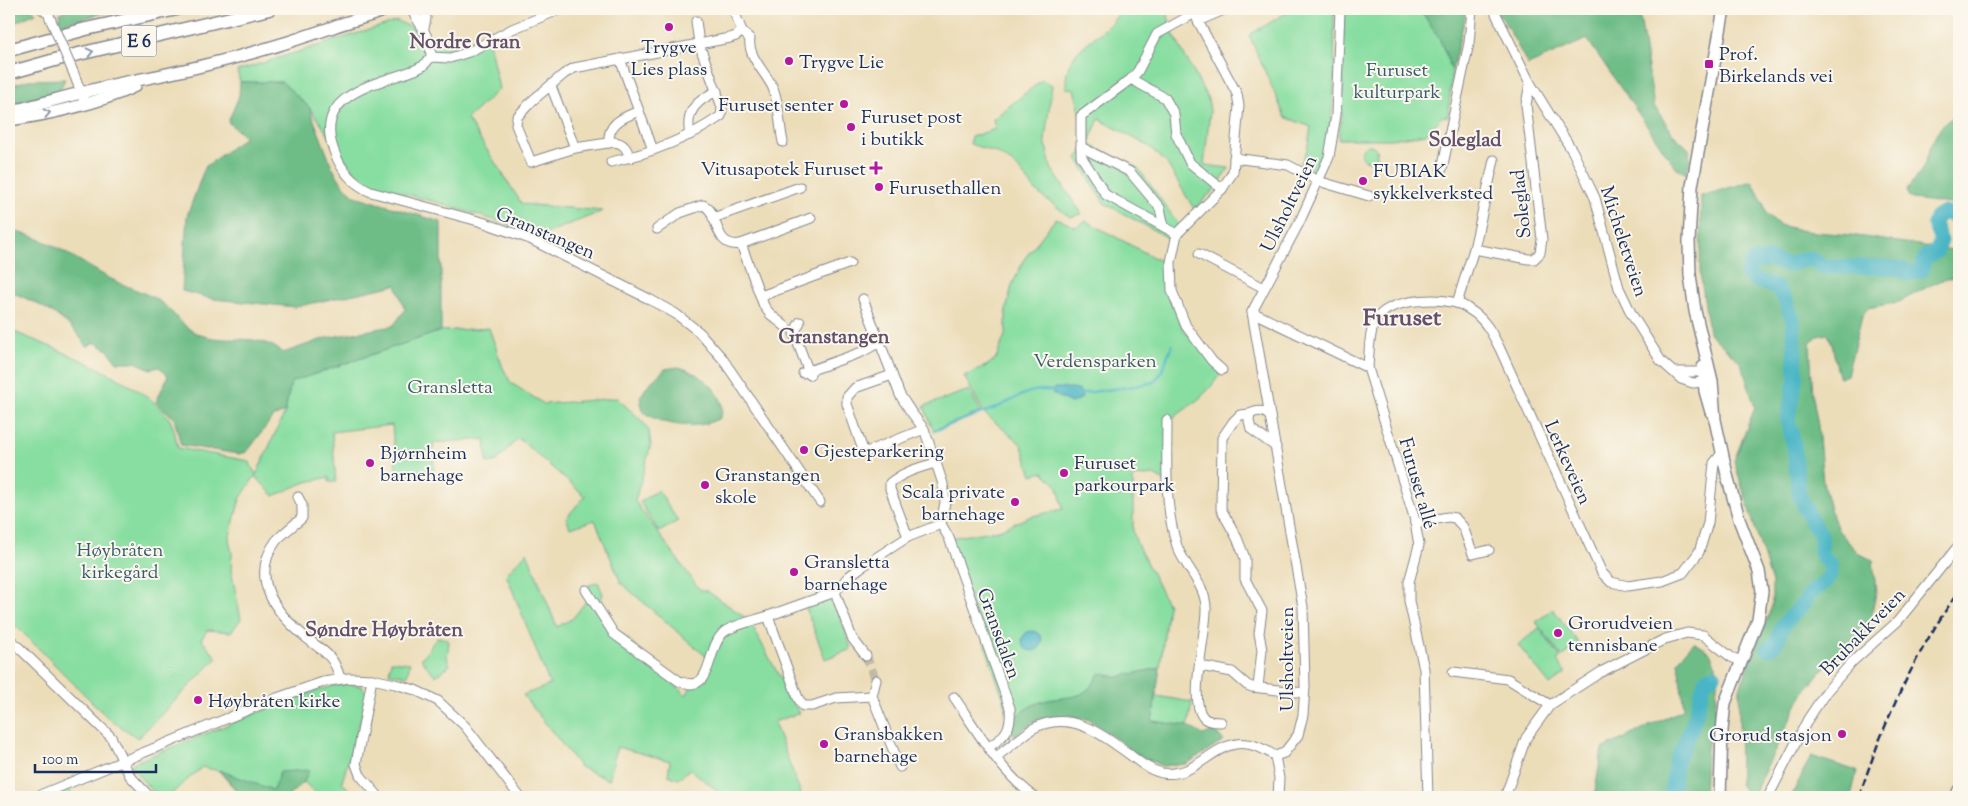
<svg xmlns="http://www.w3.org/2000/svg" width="1968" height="806" font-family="'Sorts Mill Goudy',serif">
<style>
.green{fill:#88dea1;stroke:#528680}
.forest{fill:#6ebd87;stroke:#447672}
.water{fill:#4ab5c6;stroke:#327292}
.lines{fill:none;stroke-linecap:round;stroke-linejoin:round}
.stream{stroke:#4ab5c6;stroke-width:2.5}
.river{stroke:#4ab5c6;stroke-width:15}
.minor-tunnel{stroke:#c2baa7;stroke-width:9;stroke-dasharray:9 4.5;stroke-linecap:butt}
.minor-casing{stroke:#84868c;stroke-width:11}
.major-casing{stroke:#84868c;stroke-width:14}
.highway-casing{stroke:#84868c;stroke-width:15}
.minor{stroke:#fff;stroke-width:9}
.major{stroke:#fff;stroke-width:11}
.highway{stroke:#fff;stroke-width:12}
.rail{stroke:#1b2f5e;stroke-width:2.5;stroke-dasharray:8 4;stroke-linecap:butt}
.minor-bridge-casing{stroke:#84868c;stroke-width:11;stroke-linecap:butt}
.minor-bridge{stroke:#fff;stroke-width:9}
.oneway{stroke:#8d97ae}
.poi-dot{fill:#b5179e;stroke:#fbf7ec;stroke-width:2}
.labels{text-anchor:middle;stroke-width:4;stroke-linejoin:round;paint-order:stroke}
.shield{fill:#fbf7ec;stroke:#5e6b89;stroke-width:1}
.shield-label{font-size:18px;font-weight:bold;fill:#1b2f5e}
.poi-label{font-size:19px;fill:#1b2f5e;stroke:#fbf7ec;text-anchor:start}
.park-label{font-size:19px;fill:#365b6f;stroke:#fbf7ec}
.street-label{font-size:19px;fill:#1b2f5e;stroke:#fbf7ec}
.neighbourhood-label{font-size:20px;font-weight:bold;fill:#62506c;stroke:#fbf7ec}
.district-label{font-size:24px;font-weight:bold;fill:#62506c;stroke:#fbf7ec}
</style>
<rect width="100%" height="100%" fill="#fbf7ec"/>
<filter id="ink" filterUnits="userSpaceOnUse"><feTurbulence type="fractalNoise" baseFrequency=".02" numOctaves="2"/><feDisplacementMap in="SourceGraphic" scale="10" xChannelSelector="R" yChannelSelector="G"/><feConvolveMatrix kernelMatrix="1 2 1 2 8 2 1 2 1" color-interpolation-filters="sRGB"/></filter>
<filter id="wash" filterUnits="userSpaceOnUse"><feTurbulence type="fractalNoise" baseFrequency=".0096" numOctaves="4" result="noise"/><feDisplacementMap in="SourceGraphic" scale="20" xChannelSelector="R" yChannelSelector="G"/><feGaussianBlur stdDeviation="1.12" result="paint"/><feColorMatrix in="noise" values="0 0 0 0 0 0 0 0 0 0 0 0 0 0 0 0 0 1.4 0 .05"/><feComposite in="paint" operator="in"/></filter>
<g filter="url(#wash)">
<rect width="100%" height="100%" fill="#ecddb9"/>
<g class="green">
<path d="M1121,9H1167L1171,30L1208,99L1210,111L1204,165L1229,168L1216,188L1194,209L1166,162L1148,146L1099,119L1088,144L1138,168L1179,225L1170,239L1104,203L1077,158L1088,144L1074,89L1066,88C1066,81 1066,73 1068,68C1077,42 1110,33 1121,9Z"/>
<path d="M1293,9H1334C1334,64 1339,123 1316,174L1300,164L1307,150L1311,127L1285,117L1249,35Z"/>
<path d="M1344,9H1420L1440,40L1452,70L1448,117L1443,116L1426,134L1391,139H1338L1342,114Z"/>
<path d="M397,21L450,44L488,37L499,89L467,119L522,204L603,211L542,235L439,203L370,184L352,169L309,107L282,82H240L237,71Z"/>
<path d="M1042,80L1052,85L1045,140L1051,168L1082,214L1070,217L1038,193L1015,165L997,153L970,144L971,137L995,129L993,119Z"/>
<circle cx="1369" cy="153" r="8"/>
<path d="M1056,218L1076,227L1086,221L1166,264L1168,290L1183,329L1222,370C1210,393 1192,405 1171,419L1167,483L1154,475L1133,477V531L1137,544L1168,605L1160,668L1117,677L1100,674L1092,687L1083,694L1071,698L1042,702L1011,721L949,538L999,530L1029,517L1063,509L1058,487L1043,472L1032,475L1021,444L984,413L964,376L986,366L996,359L1006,332V311L1012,285L1025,258Z"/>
<path d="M489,328L503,368L511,383L544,404L617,398L643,422L649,431L651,445L635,501L700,590L707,591L749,620L799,713L774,722L802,797H725L690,769L678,779L668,775L670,761L617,747L609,780L580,767L523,695L550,685L506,574L527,552L557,627L573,618L587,600L686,695L709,659L621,583L595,520L570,528L566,518L585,496L518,438L497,461L487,463L485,439L433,443L434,470L407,477H397L392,425L332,432L336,482H329V477L303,483L274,496L255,476L240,499L229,539L232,554L231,570L241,619L231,632L208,630L201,639L217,658L138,738L110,720L9,619V330C47,345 153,385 171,422C175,430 176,440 178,448L249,461L256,475L285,412L291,382L441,331Z"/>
<path d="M969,390L981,412L933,430L924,406Z"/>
<path d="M658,490L678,521L659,532L640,502Z"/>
<path d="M598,582L603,594L602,598L597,602L587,586Z"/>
<path d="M825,597L835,602L851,648L849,650L825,659L806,608L807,604Z"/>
<path d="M1553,609L1579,644L1562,657L1536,622Z"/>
<path d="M1539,628L1561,658L1557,661L1566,673L1550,685L1518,645Z"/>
<path d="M439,637L447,639L449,642L447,658L450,665L436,676L422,661V657C430,651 431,642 439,637Z"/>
<path d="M391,661L410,663L407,676L389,673Z"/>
<path d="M347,684L361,686L368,694L342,782L356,797H319L304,782L287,797H242L219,771L202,767L168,797H157L131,766L133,763L299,696L333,686Z"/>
<path d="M1156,696L1192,702L1188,726L1152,721Z"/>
<path d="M69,789L74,797H48Z"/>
</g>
<g class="forest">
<path d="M9,9H32L36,13L9,25Z"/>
<path d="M67,9H119L59,25L60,13Z"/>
<path d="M1420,9H1467L1452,70L1440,40Z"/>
<path d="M1490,9H1600L1640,17L1654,106L1674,135L1689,149L1690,163L1685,173L1676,168L1587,39L1528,65L1503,19Z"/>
<path d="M65,79L58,94L9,111V86L28,80Z"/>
<path d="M240,82H282L309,107L332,167L343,185L355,196L441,222V331L291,382L285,412L273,417L247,452L239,454L181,445L174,418L156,402L168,376L159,367L151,369L135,362H117L108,350L94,342L87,347C67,316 41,305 9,291L13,280L9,273V230C19,233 31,235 41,240C65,250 88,267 111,279C124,286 144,292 156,299C171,308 181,326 196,333C226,347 255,329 283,353L326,338L393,326L405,310L396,285L295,307L213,299L182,291L187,216L205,167L245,137L228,122L239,96Z"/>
<path d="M1959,114V205L1912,199L1908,196L1907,190C1910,183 1917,178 1921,171C1933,146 1932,127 1959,114Z"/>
<path d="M1752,181L1764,205L1766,213L1779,225L1804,231L1850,235L1959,251V275L1939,281L1899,302L1868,308L1862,316L1847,375L1840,378C1834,364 1835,348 1828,334L1817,336L1810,344L1813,397L1818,426L1823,483L1830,509L1838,530L1859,554L1873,560L1876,593L1870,622L1860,639L1829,662L1802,695L1755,791L1746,793L1740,784L1739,709L1740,688L1772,606V583L1734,461L1755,407L1741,363L1709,333L1700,272L1701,196Z"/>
<path d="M678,367C698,371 731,395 720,418C697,431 662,426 642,411L640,397L648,385L665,369Z"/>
<path d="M1694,642L1710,652L1718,671L1714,724L1706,750L1704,797H1594L1602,749L1684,709L1678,661Z"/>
<path d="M1160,668L1152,721L1188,726L1203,735L1215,731L1224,741L1186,764L1162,766L1137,754L1090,720L1066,715L1036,720L1014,736L1010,729L1011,721C1020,713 1029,706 1040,702C1067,694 1085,704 1099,673L1117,677Z"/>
<path d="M1811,756L1857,771L1851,797H1791Z"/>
<path d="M219,770L273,790L280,772L309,770L304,782L287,797H242Z"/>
</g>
<g class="water">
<path d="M1054,388H1069L1080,391L1082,398L1071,403L1053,394Z"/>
<circle cx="1032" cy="641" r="10"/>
</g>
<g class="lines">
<g class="stream">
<path d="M1081,394C1106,389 1130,388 1154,382L1161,373L1172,345"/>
<path d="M934,431C952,424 970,417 988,411C1013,403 1025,386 1053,391"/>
</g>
<g class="river">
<path d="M1768,649L1776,643L1783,625L1804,603L1811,592L1823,584L1830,575L1831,565L1821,555V534L1812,523L1799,494L1794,446L1788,419L1796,376L1793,322L1786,301L1777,288L1753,279L1747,272L1752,262L1771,259L1787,265L1809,258L1824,267H1886L1903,269L1908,274L1922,270L1925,257L1936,252L1941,241L1934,224L1936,218L1942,213L1959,215"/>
<path d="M1671,797L1676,762L1692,727L1705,680L1714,675"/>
</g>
</g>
</g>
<g filter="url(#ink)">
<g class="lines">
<path class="minor-tunnel" d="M866,656L876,680"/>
<g class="minor-casing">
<g id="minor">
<path d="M42,9L49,14L50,18"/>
<path d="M411,9C420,25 431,37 431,57L423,66L415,70C376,84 312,94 334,151C341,171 353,184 371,192L482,222L530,239L649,299L676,314L699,332L722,358L820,502"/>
<path d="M423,9L426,18L424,28"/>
<path d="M733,9L742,31L750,39C747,56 767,74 773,88C780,106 779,124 783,142"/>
<path d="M1194,9L1198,21L1237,94L1239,106L1233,172L1222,189L1177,234L1171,262L1172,291L1186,326L1212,361L1222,370"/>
<path d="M1495,9L1496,14L1530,83L1573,152L1595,198L1619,288L1632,315L1661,361L1681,379L1693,383L1704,382L1711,377L1703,372H1674"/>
<path d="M1198,21L1226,9"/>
<path d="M431,57L450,58L469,52L512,29L561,9"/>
<path d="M620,59L653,150"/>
<path d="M74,74L85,103"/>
<path d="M1131,79L1165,98L1174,114L1176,134L1190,163L1222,189"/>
<path d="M551,86L575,148"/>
<path d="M690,135C685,111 696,101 717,91"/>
<path d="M609,143C607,123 624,117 639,111"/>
<path d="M1081,147L1130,172L1160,208L1164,227"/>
<path d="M630,158C627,149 624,143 614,142L575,148L531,162L516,125L517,117L533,100L564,74L574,68L730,38L736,36L742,31"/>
<path d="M1234,158L1288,165L1318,181L1369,196"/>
<path d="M611,162C650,153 688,139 721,116L722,107L699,44L696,21"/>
<path d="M1442,169L1469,43L1472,9"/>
<path d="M713,218L800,187"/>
<path d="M657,229L680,213L703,205C720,211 712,249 741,244"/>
<path d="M1177,234L1106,195L1081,156V116L1131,79L1138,71L1157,34L1195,13"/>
<path d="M1474,249L1528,259H1534L1540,253L1542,239L1526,105L1530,83"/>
<path d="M1199,254L1264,288"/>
<path d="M761,296L850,263"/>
<path d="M863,299L900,395L911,412L924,429L936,463L943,484L945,502L941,524L908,537L860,568L848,577L835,592L768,616L798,698L803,706H812L836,698L872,696"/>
<path d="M1457,303L1474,249L1494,160"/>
<path d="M1252,312L1368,368L1414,517L1419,545L1409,582V601L1424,669L1428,797"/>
<path d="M800,322L794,333L810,375"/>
<path d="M786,327L770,314L764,306L741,244L811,218"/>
<path d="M1368,368C1369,355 1369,332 1375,322C1386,299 1434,297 1456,303C1461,304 1466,307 1470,310C1485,319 1492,333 1500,349L1602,573L1611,582L1628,586L1662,581L1683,573L1699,552L1708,523L1714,463L1722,453"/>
<path d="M803,373L862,352L880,342"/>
<path d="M892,375L855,388L847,397V404L864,453L924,429"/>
<path d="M1250,414L1240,415L1233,422L1222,438L1221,509L1237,538L1243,553L1245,559V579L1262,611L1259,633L1262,650L1258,687"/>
<path d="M1270,416C1263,410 1258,410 1250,414L1249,421L1251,429L1276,447"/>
<path d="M1167,420C1167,462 1164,506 1177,546C1184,566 1206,585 1206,608C1207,632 1188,700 1203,717C1207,722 1215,722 1221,722"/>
<path d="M298,497L302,505V518C294,525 283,533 276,541C249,578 275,612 304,636C323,652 333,653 340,678"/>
<path d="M1415,523L1448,517L1455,518L1463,527L1473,554L1489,550"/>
<path d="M941,524L949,538L1010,708C1012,729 1005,736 989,747"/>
<path d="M908,537L890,489V483C903,472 920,467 936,463"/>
<path d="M586,590L614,634L679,681C714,696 705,649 724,632C733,625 757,620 768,616"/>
<path d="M835,592L852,638L866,656"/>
<path d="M9,638L111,737L130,776L150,797"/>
<path d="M1200,666L1232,672L1247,685L1252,687L1304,693"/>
<path d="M1453,672L1508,679L1550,705"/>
<path d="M372,679L356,764L360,775L379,797"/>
<path d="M876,680L872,696L900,767"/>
<path d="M954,697C978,732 1000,772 1035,797"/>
<path d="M1275,756L1279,778L1278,797"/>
<path d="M996,757L1032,729C1069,709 1100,733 1129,754C1139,762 1149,770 1162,773C1207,780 1219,718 1275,756L1284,753L1298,735L1303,715L1305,687L1303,607L1252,312L1299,223L1329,157L1336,115L1340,9"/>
<path d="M35,797L277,698L323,682L349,678L372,679L395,684L415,690L438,701L465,726L520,797"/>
<path d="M1505,797L1526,738L1550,705L1601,672L1665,639L1687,633L1703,635L1731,657L1741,661"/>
<path d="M1768,797L1808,719L1826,692L1852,662L1898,621L1959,545"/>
</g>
</g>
<g class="major-casing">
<g id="major">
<path d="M9,112C48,102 88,90 127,82C197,69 266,51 333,27C351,20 370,17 387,9"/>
<path d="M9,120C47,115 100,103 135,86"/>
<path d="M1703,367L1705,391L1711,412"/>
<path d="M1720,797L1722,730L1725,703L1758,620L1762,591L1759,571L1740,522L1728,479L1715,420L1712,381L1695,311L1690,275L1689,241L1692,186L1724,9"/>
</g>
</g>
<g class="highway-casing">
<g id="highway">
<path d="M9,50L86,29L177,9"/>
<path d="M9,73L62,58L269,9"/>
<path d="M1957,797L1959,791"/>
</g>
</g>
<use href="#minor" class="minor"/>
<use href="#major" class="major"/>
<use href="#highway" class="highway"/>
<path class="rail" d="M1859,797C1883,724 1914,654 1959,591"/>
<g class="minor-bridge-casing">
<path id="minor-bridge" d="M50,18L74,74"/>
</g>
<use href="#minor-bridge" class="minor-bridge"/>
</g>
<defs><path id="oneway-chevron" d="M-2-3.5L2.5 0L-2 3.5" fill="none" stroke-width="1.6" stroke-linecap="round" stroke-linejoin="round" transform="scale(1.25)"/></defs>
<g class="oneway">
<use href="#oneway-chevron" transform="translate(90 52) rotate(-13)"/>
<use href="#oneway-chevron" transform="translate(47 113) rotate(-13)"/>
</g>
</g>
<g class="poi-dot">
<circle cx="669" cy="27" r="5"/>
<circle cx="789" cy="61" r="5"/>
<rect x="1704" y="59" width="10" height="10" rx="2.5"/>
<circle cx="844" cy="104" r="5"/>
<circle cx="851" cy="127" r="5"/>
<path d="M873.5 160.5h5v5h5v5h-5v5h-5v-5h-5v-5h5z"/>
<circle cx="1363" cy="181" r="5"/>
<circle cx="879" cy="187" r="5"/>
<circle cx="804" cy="450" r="5"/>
<circle cx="370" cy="463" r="5"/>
<circle cx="1064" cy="473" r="5"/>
<circle cx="705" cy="485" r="5"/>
<circle cx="1015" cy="502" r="5"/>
<circle cx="794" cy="572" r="5"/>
<circle cx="1558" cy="633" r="5"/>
<circle cx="198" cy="700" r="5"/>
<circle cx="1842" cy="734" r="5"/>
<circle cx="824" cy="744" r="5"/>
</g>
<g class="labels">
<rect class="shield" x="121.5" y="25.5" width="35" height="31" rx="4"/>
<g class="shield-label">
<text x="139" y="47">E 6</text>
</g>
<g class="poi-label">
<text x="669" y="53" text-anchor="middle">Trygve<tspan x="669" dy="22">Lies plass</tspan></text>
<text x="1719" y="60">Prof.<tspan x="1719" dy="22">Birkelands vei</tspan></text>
<text x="799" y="68">Trygve Lie</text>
<text x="834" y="111" text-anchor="end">Furuset senter</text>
<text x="861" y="123">Furuset post<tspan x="861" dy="22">i butikk</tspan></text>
<text x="866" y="175" text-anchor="end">Vitusapotek Furuset</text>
<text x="1373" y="177">FUBIAK<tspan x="1373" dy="22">sykkelverksted</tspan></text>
<text x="889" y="194">Furusethallen</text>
<text x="814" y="457">Gjesteparkering</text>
<text x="380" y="459">Bjørnheim<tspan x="380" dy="22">barnehage</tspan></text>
<text x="1074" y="469">Furuset<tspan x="1074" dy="22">parkourpark</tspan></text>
<text x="715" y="481">Granstangen<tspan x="715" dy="22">skole</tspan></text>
<text x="1005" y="498" text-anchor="end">Scala private<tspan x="1005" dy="22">barnehage</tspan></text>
<text x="804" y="568">Gransletta<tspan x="804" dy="22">barnehage</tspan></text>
<text x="1568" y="629">Grorudveien<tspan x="1568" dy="22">tennisbane</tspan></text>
<text x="208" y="707">Høybråten kirke</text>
<text x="834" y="740">Gransbakken<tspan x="834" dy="22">barnehage</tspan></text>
<text x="1832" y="741" text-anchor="end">Grorud stasjon</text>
</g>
<g class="park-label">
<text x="1397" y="76">Furuset<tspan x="1397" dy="22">kulturpark</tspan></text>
<text x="1095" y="367">Verdensparken</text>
<text x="450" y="393">Gransletta</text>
<text x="120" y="556">Høybråten<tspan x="120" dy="22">kirkegård</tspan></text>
</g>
<g class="street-label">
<text transform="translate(1288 203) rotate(-64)" y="7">Ulsholtveien</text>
<text transform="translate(1520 204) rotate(-96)" y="7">Soleglad</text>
<text transform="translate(546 232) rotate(23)" y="7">Granstangen</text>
<text transform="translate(1625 241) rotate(72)" y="7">Micheletveien</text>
<text transform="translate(1569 462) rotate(66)" y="7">Lerkeveien</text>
<text transform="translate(1419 483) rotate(74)" y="7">Furuset allé</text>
<text transform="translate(1862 631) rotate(-46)" y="7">Brubakkveien</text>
<text transform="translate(1000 633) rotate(70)" y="7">Gransdalen</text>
<text transform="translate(1286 659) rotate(-90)" y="7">Ulsholtveien</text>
</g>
<g class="neighbourhood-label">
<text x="465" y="48">Nordre Gran</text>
<text x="1465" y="146">Soleglad</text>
<text x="834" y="343">Granstangen</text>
<text x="384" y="636">Søndre Høybråten</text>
</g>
<g class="district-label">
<text x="1402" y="325">Furuset</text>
</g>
</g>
<rect width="1968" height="806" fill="none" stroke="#fbf7ec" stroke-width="30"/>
<path d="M35 764v8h121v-8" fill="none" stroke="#1b2f5e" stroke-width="2.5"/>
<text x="42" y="764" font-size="15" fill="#1b2f5e" stroke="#fbf7ec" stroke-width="4" paint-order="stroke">100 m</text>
</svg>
